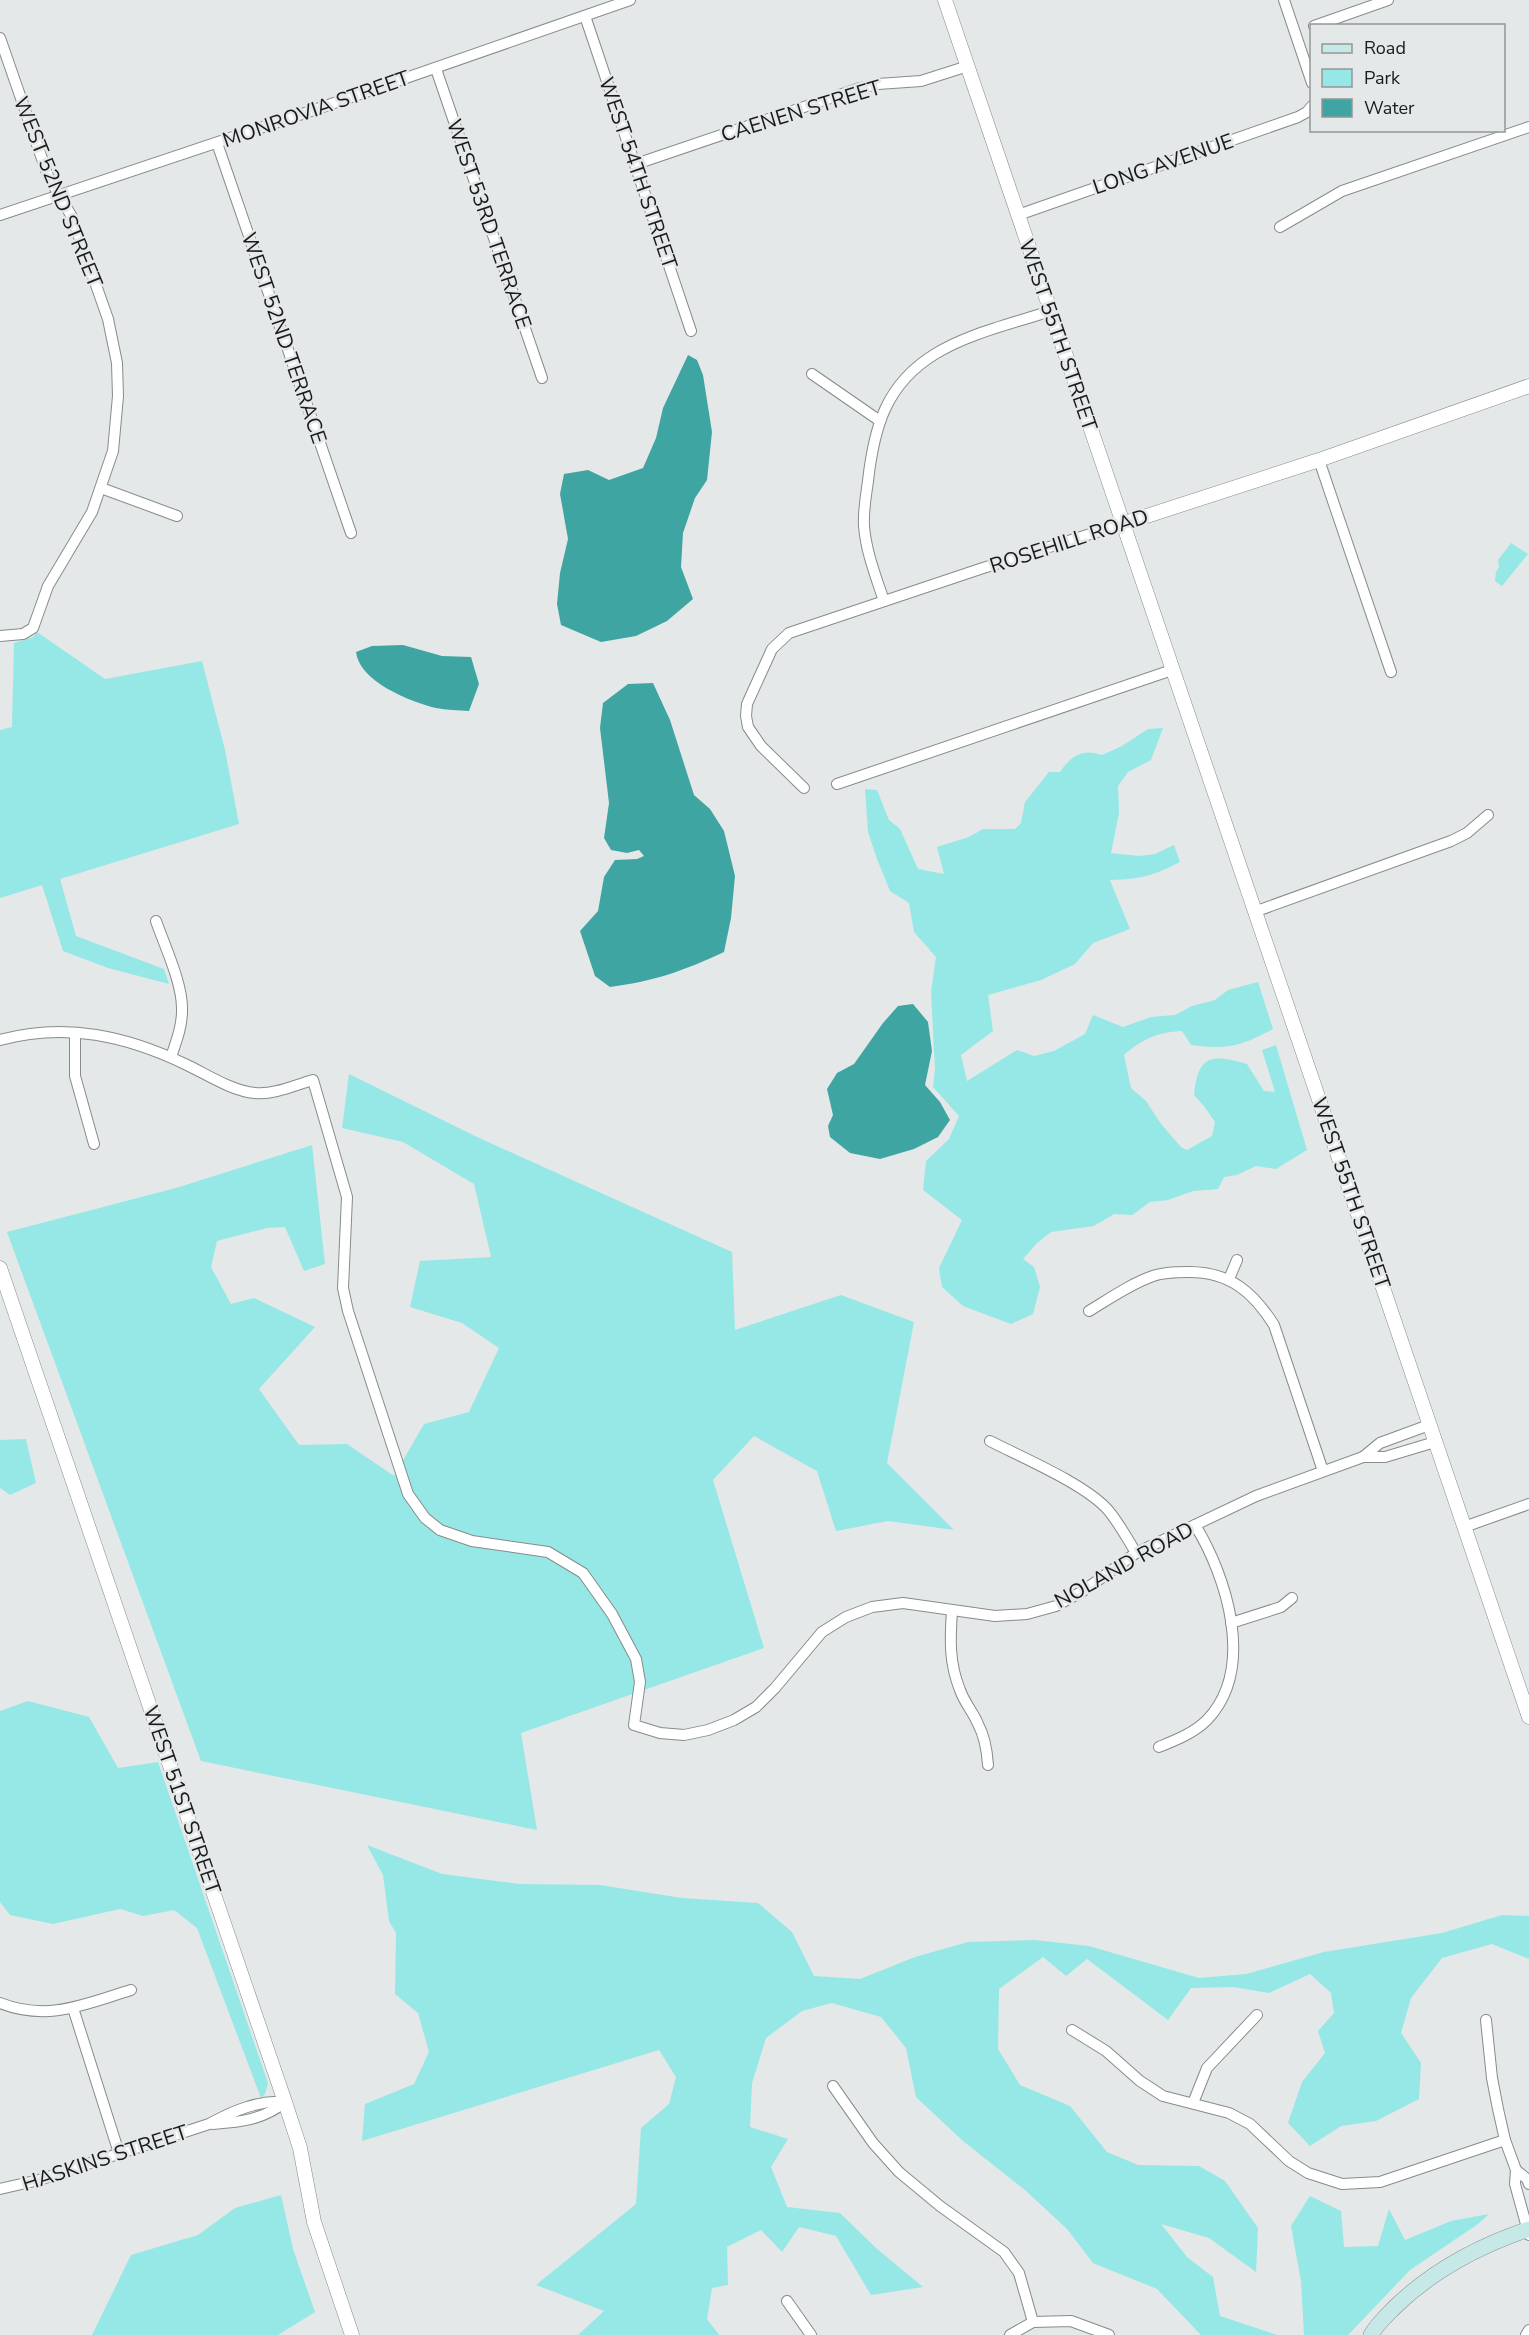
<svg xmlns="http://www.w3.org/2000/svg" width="1529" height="2335" font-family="'Nunito Sans',sans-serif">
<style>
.green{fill:#95e8e5}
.water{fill:#3fa5a2}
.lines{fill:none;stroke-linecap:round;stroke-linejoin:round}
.minor-casing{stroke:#878b8b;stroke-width:12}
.tertiary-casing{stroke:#878b8b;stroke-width:15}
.secondary-casing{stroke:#878b8b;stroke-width:16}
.minor{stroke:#fff;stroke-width:10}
.tertiary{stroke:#fff;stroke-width:14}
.secondary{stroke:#c6e9e8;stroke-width:15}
.labels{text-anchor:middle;stroke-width:5;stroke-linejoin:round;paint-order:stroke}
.street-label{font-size:21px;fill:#191b1b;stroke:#e4e8e8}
</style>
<rect width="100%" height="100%" fill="#e4e8e8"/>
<g class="green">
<path d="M1511,543L1528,554L1502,586L1495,581L1496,572L1499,567L1498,560Z"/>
<path d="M37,632L105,679L202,661L225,750L239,824L60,879L76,936L164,969L169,984L108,968L63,951L42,885L0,898V730L12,727L14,643L33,637Z"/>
<path d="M1163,728L1151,760L1128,772L1118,786L1119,813L1111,853L1139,856L1155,854L1174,845L1180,862C1152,876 1142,879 1110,880L1130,929L1093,943L1075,964L1041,980L988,995L993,1031L961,1055L967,1081L1017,1050L1034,1056L1054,1051L1085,1034L1093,1015L1123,1027L1151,1017L1175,1015L1192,1006L1215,1000L1228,990L1258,982L1273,1029C1241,1046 1228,1050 1191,1045L1182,1031C1158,1032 1142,1039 1124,1055L1131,1088L1146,1101L1161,1124L1181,1147L1187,1150L1212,1136L1215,1122L1204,1106L1194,1095C1198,1054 1212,1054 1247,1064L1264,1091L1275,1092L1262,1050L1276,1045L1307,1150L1276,1169L1256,1166L1237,1175L1224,1177L1218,1189L1193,1191L1168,1200L1150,1202L1132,1215L1114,1214L1094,1226L1051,1232L1037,1243L1023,1259L1034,1267L1040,1287L1033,1314L1011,1324L963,1306L942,1287L939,1268L962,1220L923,1190L926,1161L949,1139L959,1116L933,1087L935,1069L931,992L936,957L914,932L909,903L890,891L877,859L868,832L865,789L877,790L889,820L900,829L918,869L944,874L937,847L969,837L983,829H1015L1021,823L1025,802L1049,772H1060C1071,756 1082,748 1102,755L1122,746L1148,729Z"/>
<path d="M349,1074L477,1137L732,1252L735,1330L841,1295L914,1322L887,1463L954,1530L888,1521L836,1531L817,1471L754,1436L713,1480L764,1648L521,1733L537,1830L201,1761L7,1232L176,1188L312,1145L325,1264L304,1271L285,1227L267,1228L217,1241L211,1267L231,1304L254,1298L315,1327L259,1389L299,1445L347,1444L394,1476L424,1424L469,1412L499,1348L462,1323L410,1307L420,1261L491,1257L474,1184L403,1142L342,1128Z"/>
<path d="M26,1439L36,1483L10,1495L0,1488V1440Z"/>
<path d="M28,1701L89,1717L118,1768L158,1762L268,2083L265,2094L261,2098L197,1928L174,1910L143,1916L120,1909L53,1924L10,1915L0,1902V1711Z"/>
<path d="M367,1845L442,1874L520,1884L600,1885L682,1898L758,1903L792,1932L814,1976L860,1979L915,1957L968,1942L1035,1940L1089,1946L1199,1978L1246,1974L1324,1952L1442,1933L1502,1915L1529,1916V1959L1492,1944L1442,1958L1411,1998L1401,2033L1421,2063L1419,2099L1376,2121L1341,2126L1310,2146L1288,2123L1302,2082L1325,2053L1318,2031L1334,2013L1331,1993L1310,1974L1269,1993L1233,1987L1191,1988L1168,2020L1087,1959L1066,1976L1043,1957L999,1989L998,2049L1020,2085L1070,2106L1107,2152L1138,2165L1199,2166L1225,2181L1258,2228L1256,2272L1209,2238L1161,2224L1187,2257L1213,2277L1220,2316L1277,2335H1201L1157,2289L1093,2263L1067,2229L1025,2190L963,2141L916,2097L906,2048L881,2017L832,2003L802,2011L766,2038L752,2083L750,2127L788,2139L771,2167L787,2207L840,2213L876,2248L923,2287L871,2295L836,2236L799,2227L782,2252L761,2230L727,2247L728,2285L712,2288L707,2319L719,2335H578L604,2311L536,2285L636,2204L641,2128L669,2104L676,2077L659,2050L362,2141L365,2104L414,2084L429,2052L418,2013L395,1994L396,1933L389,1921L383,1875Z"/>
<path d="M281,2195L293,2249L315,2312L278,2335H92L131,2255L198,2235L235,2208Z"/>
<path d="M1310,2196L1341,2211L1344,2247L1378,2246L1389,2209L1405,2240L1451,2221L1489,2214L1478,2224L1410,2270L1348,2335H1304L1301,2281L1291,2226Z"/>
</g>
<g class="water">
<path d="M688,355L697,360L703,375L712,432L707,480L695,498L683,533L681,567L693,599L667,621L636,636L601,642L561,625L557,604L560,573L568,539L560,494L564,474L588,470L609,480L643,468L656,438L663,408Z"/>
<path d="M403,645L442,656L471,657L479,684L469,711C458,710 446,710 436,708C410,702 359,681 356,652L372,646Z"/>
<path d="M653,683L670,720L694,795L710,809L724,831L735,876L731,918L724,952C683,971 655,981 610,987L595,976L580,931L598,911L604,877L615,860L637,859L644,856L639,850L627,853L611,850L604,838L609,803L600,728L603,703L628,684Z"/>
<path d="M913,1004L928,1022L932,1051L925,1085L940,1102L950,1120L938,1137L914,1149L880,1159L850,1153L830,1137L828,1126L833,1115L827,1089L837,1073L854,1064L883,1023L898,1006Z"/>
</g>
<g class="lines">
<g class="minor-casing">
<g id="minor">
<path d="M1284,0L1312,83"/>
<path d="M585,16L691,331"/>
<path d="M1314,26L1388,0"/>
<path d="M0,38L48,176L72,217L108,319L117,363L118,396L113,451L92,512L48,586L33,628L23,634L0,636"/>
<path d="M436,69L542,378"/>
<path d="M217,143L351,533"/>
<path d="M636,164L860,88L878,84L921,81L968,66"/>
<path d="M0,215L314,110L630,0"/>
<path d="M1018,215L1298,117L1307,112L1312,106"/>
<path d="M1280,227L1342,191L1529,127"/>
<path d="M812,374L880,421"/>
<path d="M1319,460L1391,672"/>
<path d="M101,488L177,516"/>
<path d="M884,601C876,577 866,552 864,526C863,511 866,496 868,481C874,427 886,384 935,354C969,333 1012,324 1050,311"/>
<path d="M837,784L1172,670"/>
<path d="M804,788L761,746L748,727L746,716L747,704L772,649L789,633L983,568L1122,524"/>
<path d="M1254,912L1451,841L1467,833L1488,815"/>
<path d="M156,921C165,947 183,984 182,1011C182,1027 176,1042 171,1057"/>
<path d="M75,1033V1076L94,1144"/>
<path d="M0,1040C66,1022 127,1036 187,1065C208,1075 232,1091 255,1093C274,1095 295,1085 313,1080L347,1197L343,1288L348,1311L408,1494L425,1518L440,1530L472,1541L548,1552L583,1573L612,1614L636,1659L640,1682L634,1725L660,1733L684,1735L708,1730L734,1720L756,1707L775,1688L822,1632L846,1617L872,1607L903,1603L995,1616L1027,1614L1056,1606L1083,1591L1136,1553L1256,1496L1363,1457H1385L1435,1442"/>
<path d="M1229,1279L1237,1260"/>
<path d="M1089,1311C1109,1299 1130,1284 1153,1276C1164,1272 1178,1272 1189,1272C1230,1272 1253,1292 1274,1325L1323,1471"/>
<path d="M990,1441C1023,1458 1085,1484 1108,1510C1119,1523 1127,1538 1136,1553"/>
<path d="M1363,1457L1380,1443L1429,1425"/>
<path d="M1464,1527L1529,1504"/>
<path d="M952,1611C950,1639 949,1663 960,1690C964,1702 973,1712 978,1724C985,1737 987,1750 988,1765"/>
<path d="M1231,1623L1281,1607L1292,1598"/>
<path d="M1159,1747C1176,1740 1194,1733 1207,1720C1256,1669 1227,1577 1195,1525"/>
<path d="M0,2003C48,2022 85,2004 131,1990"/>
<path d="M73,2008L119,2153"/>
<path d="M1486,2020L1492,2078L1498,2109L1505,2140L1516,2170L1515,2184L1529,2235"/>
<path d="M1072,2030L1106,2051L1140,2081L1163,2096L1229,2113L1250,2124L1289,2161L1308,2173L1342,2184L1380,2182L1505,2140"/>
<path d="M833,2086L873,2143L899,2172L940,2206L1004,2252L1019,2273L1033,2322"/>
<path d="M1193,2103L1207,2068L1257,2015"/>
<path d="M213,2124C240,2122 263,2120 285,2102"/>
<path d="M1516,2170L1527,2179L1529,2184"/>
<path d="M0,2189L39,2180L209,2124C233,2111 258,2100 285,2102"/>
<path d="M787,2301L811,2335"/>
<path d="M1010,2335L1033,2322L1071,2321L1109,2335"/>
<path d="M1526,2335L1529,2330"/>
</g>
</g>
<g class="tertiary-casing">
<g id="tertiary">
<path d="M945,0L1529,1717"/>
<path d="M1122,524L1319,460L1529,386"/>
<path d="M0,1268L285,2102L300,2148L314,2222L352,2335"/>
</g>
</g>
<g class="secondary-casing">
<path id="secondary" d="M1371,2335C1377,2324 1386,2316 1395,2307C1433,2270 1479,2246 1529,2229"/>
</g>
<use href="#minor" class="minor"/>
<use href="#tertiary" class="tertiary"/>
<use href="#secondary" class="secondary"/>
</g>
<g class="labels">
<g class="street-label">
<text transform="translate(316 109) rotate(-19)" y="7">MONROVIA STREET</text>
<text transform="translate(801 111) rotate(-17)" y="7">CAENEN STREET</text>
<text transform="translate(1163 164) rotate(-19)" y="7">LONG AVENUE</text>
<text transform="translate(638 173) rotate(71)" y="7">WEST 54TH STREET</text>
<text transform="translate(58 192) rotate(68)" y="7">WEST 52ND STREET</text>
<text transform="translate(489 224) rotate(71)" y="7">WEST 53RD TERRACE</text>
<text transform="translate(1058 335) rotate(71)" y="7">WEST 55TH STREET</text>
<text transform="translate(284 338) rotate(71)" y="7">WEST 52ND TERRACE</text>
<text transform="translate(1069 541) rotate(-18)" y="7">ROSEHILL ROAD</text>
<text transform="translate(1351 1193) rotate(71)" y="7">WEST 55TH STREET</text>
<text transform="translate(1124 1565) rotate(-29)" y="7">NOLAND ROAD</text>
<text transform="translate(182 1800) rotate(71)" y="7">WEST 51ST STREET</text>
<text transform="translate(105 2158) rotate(-18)" y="7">HASKINS STREET</text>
</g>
</g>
<rect x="1310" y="24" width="195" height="108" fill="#e4e8e8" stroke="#939696" stroke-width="1.5"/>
<rect x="1322" y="44" width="30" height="9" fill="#c6e9e8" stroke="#939696" stroke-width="1.5"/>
<text x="1364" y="54" font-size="18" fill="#191b1b">Road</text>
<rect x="1322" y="69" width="30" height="18" fill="#95e8e5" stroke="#939696" stroke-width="1.5"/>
<text x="1364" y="84" font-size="18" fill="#191b1b">Park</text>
<rect x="1322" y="99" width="30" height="18" fill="#3fa5a2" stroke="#939696" stroke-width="1.5"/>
<text x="1364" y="114" font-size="18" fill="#191b1b">Water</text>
</svg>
